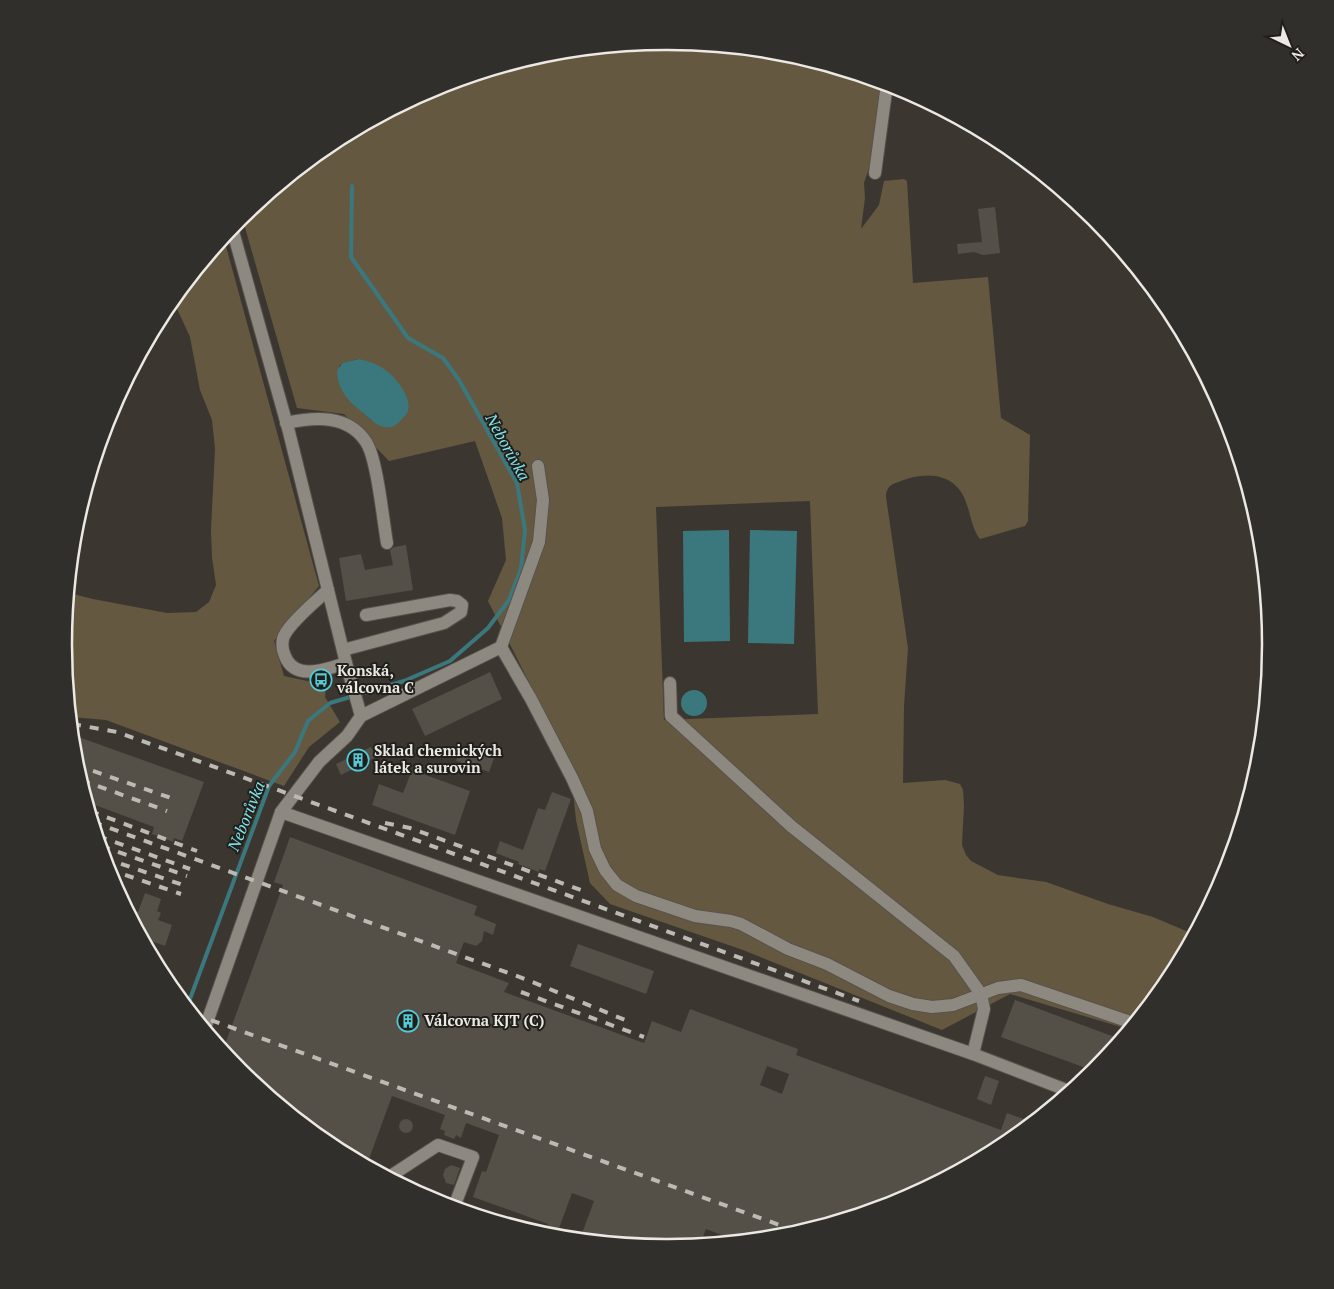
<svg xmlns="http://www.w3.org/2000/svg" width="1334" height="1289" font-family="'PT Serif',serif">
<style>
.green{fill:#655841;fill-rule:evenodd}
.water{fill:#3a787e}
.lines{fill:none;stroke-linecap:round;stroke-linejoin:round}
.stream{stroke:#3a787e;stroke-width:4}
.building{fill:#544f47;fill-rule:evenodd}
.minor-casing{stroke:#57534c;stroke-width:14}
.minor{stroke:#8e8980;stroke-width:12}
.rail{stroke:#bdbab4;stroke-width:4;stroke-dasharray:9 9;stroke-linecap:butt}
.labels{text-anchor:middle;stroke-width:4;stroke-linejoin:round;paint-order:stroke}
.poi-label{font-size:15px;font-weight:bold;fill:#ece9e4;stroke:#211f1b;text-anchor:start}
.water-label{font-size:16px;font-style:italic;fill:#81e5ee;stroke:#211f1b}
.rim{fill:none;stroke:#ece9e4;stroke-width:2.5}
</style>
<rect width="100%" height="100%" fill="#3b3730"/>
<g class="green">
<path d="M667,41L785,53L882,82L870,165L864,183L865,198L861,229L879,205L884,181L904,179L907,181L913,283L988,277L1001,418L1030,435L1028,521L1025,526L980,539C968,524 971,500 956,486C942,472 918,474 901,481C896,483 890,484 888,489C886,491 886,494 886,497L908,648L904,706L903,783L945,780L960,784L963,790L964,805L962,845L966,855L971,861L998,875L1046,882L1108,904L1153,917L1193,934L1168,980L1128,1029L1010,994L942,1030L743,950L610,904L590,883L576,820L570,763L488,601L506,560L502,518L475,441L389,461L344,414L297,408L242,217L332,143L436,87L550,53ZM359,359L372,421L363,413L339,366L342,363ZM810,501L818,714L664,720L656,507Z"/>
<path d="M224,239L319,586L274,641L284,676L326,685L325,697L340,722L309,747L284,786L106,720L71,717L64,644L69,593L93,599L167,613L196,612L209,602L216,585L212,557L211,530L215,449L212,420L200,390L190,337L173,300Z"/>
</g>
<g class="water">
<path d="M359,359C368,361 377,364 384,369C395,376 412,397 408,411C406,415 404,417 401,420C395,427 389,429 381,426C373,423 368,417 362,412C348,401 338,390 337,371L342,363Z"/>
<path d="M729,530L730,641L684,642L683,531Z"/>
<path d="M750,530L797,531L794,644L748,643Z"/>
<circle cx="694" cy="703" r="13"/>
</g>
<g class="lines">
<path class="stream" d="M187,1007L269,786L295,752L308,721L330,703L404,681L450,661L488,628L509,600L521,569L525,530L517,483L459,380L443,358L408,338L351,257L352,186"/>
</g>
<g class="building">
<path d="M995,207L1000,253L983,255L974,252L958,254L957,244L982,242L978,209Z"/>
<path d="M406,545L413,590L346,601L339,558L361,554L365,570L393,565L390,550L394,547Z"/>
<path d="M490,672L502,699L425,736L412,709Z"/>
<path d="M73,735L204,782L182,841L174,838L173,842L152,834L154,827L87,802L75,762Z"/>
<path d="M371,747L376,757L341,775L336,764Z"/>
<path d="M461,747L494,758L489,772L456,761Z"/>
<path d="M412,770L470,791L455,835L372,805L379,784L403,793Z"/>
<path d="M552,792L571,799L545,871L539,869V872L518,864L519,862L496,853L500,841L523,850L538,808L545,810Z"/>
<path d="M290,837L477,906L474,915L496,924L493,935L484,931L482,941L476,946L464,942L456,963L509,983L504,992L644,1043L652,1021L681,1032L690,1009L798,1049L796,1055L1001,1130L1007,1113L1032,1122L1002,1146L898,1202L784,1236L738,1241L706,1229L700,1244L667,1248L592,1240L581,1236L594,1201L572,1193L558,1231L547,1227L548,1224L473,1197L482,1171L486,1172L499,1135L466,1123L461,1138L456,1135L454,1139L444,1135L445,1131L440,1129L445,1115L392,1096L369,1159L331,1146L240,1071L223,1050L283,885L274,882ZM767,1066L789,1074L782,1094L760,1085Z"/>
<path d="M145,893L161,899L157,911L161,913L158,920L172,925L165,946L151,941L148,948L128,909L138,912Z"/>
<path d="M578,944L654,971L646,994L570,966Z"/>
<path d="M1015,1000L1120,1039L1094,1071L1001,1037Z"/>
<path d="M985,1076L999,1081L991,1105L977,1099Z"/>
<circle cx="406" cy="1126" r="7"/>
<path d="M451,1165L460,1168L454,1185L446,1183L443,1175L445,1169Z"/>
</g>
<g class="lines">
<g class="minor-casing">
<g id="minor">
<path d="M875,173L887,84"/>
<path d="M286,423C314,417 348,414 366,442C377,458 383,520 387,543"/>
<path d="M328,590C315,602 293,620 285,634C281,640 282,650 285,656C295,682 327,669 346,663"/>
<path d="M501,647L539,542L543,500L538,466"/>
<path d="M343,650L444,623L461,612L462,605L457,601L450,600L366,615"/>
<path d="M670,683L671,716L791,826L954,956L981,994L984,1009L973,1054"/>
<path d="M361,716L501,647L531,699L572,778L587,811L595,849L605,870L617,885L636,896L695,916L731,921L741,924L788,949L827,964L889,996L913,1004L932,1007L953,1005L998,988L1021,985L1133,1023"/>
<path d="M281,812L973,1054L1069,1091"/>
<path d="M205,1028L281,812L319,762L347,736L361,716L346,663L289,432L232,228"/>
<path d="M389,1177L438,1145L473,1157L454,1207"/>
</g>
</g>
<use href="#minor" class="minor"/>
<g class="rail">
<path d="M72,724L117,732L165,749L859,1001"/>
<path d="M76,765L171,798"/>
<path d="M81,780L167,811"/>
<path d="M90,811L197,851"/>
<path d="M93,822L525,979L630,1022"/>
<path d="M385,823L410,828L589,893"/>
<path d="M98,836L190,869"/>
<path d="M101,846L187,876"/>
<path d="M104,858L183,885"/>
<path d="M108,869L181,894"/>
<path d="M113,881L124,885"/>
<path d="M521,992L644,1037"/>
<path d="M194,1014L799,1232"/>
</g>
</g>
<defs>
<g id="bus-ring" transform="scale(1.125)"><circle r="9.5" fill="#211f1b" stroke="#52cbd7" stroke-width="1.5"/><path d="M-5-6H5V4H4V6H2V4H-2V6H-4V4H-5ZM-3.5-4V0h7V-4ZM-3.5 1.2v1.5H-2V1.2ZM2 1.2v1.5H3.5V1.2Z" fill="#52cbd7"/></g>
<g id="building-ring" transform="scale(1.125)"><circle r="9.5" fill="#211f1b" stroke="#52cbd7" stroke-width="1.5"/><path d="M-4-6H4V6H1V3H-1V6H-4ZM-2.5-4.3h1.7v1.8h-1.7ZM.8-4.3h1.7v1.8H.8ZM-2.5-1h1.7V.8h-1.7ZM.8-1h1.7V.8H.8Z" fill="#52cbd7"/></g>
</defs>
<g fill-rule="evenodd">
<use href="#bus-ring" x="321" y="680"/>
<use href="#building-ring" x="358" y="760"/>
<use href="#building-ring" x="408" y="1021"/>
</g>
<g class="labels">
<g class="poi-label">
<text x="337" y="676">Konská,<tspan x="337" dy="17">válcovna C</tspan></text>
<text x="374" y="756">Sklad chemických<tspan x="374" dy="17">látek a surovin</tspan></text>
<text x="424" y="1026">Válcovna KJT (C)</text>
</g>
<g class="water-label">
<text transform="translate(508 447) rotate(61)" y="6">Neborůvka</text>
<text transform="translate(246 816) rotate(-68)" y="6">Neborůvka</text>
</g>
</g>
<path d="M0 0H1334V1289H0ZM666 50H668A594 594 0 0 1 1262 644V645A594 594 0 0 1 668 1239H666A594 594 0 0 1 72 645V644A594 594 0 0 1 666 50Z" fill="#312f2b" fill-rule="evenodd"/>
<path class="rim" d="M666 50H668A594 594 0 0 1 1262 644V645A594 594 0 0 1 668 1239H666A594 594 0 0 1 72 645V644A594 594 0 0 1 666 50Z"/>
<g transform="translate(1289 45) rotate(137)" stroke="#211f1b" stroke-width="4" paint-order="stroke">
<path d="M0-4L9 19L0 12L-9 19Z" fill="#ece9e4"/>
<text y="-8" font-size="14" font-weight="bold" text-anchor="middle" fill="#ece9e4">N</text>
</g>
</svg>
